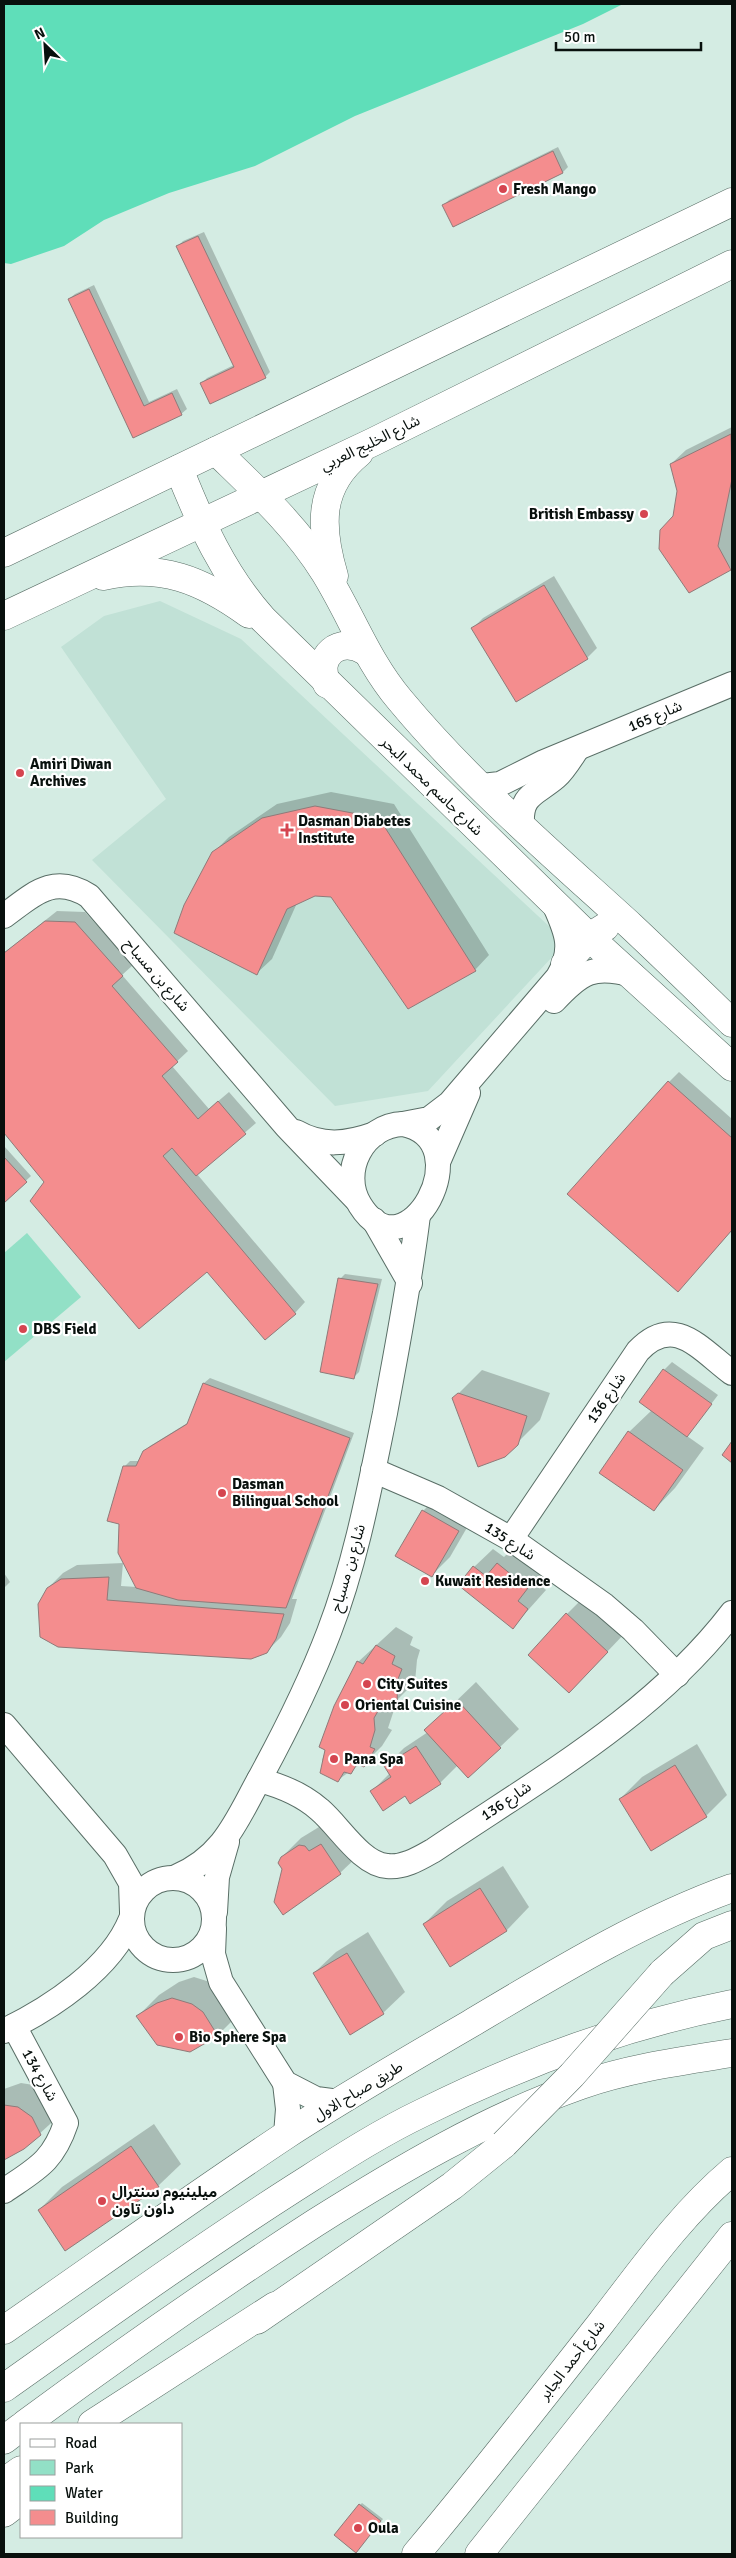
<svg xmlns="http://www.w3.org/2000/svg" width="736" height="2558" font-family="Signika,'Noto Sans Arabic',sans-serif">
<style>
.built{fill:#c1e1d6}
.green{fill:#92e0c6}
.water{fill:#5fdeb9}
.shadow{fill:#0003}
.building{fill:#f48d8e;stroke:#907a79}
.lines{fill:none;stroke-linecap:round;stroke-linejoin:round}
.minor-casing{stroke:#596e66;stroke-width:26}
.major-casing{stroke:#596e66;stroke-width:29}
.highway-casing{stroke:#596e66;stroke-width:29}
.minor{stroke:#fff;stroke-width:24}
.major{stroke:#fff;stroke-width:28}
.highway{stroke:#fff;stroke-width:28}
.major-bridge-casing{stroke:#596e66;stroke-width:29;stroke-linecap:butt}
.major-bridge{stroke:#fff;stroke-width:28}
.poi-dot{fill:#d54550;stroke:#fff;stroke-width:2}
.labels{text-anchor:middle;stroke-width:4.5;stroke-linejoin:round;paint-order:stroke}
.poi-label{font-size:15px;font-weight:bold;fill:#08100d;stroke:#fff;text-anchor:start}
.street-label{font-size:15px;fill:#08100d;stroke:#fff}
</style>
<rect width="100%" height="100%" fill="#d4ece3"/>
<path class="built" d="M160,601L241,639L566,942L428,1091L335,1106L92,860L166,799L61,647L104,616Z"/>
<path class="green" d="M27,1233L81,1297L4,1362V1253Z"/>
<path class="water" d="M4,4H623L583,24L355,116L255,166L169,193L104,220L64,246L11,264L4,263Z"/>
<g class="shadow">
<path d="M558,147L568,167L563,172L444,205L449,200Z"/>
<path d="M204,232L270,372L265,377L202,383L207,378L234,365L178,246L183,241Z"/>
<path d="M94,285L149,402L177,389L187,409L181,414L133,436L69,299L75,294Z"/>
<path d="M732,427V567L689,591L674,517L678,490L671,464L686,450Z"/>
<path d="M554,576L597,648L587,658L473,628L483,618Z"/>
<path d="M331,792L394,804L489,955L475,970L332,895H315L297,903L272,959L257,973L213,853L229,837L277,804Z"/>
<path d="M57,911L85,912L133,965L122,975L188,1051L172,1066L209,1109L229,1092L256,1123L197,1174L305,1302L295,1313L208,1270L46,1182L4,1130V953Z"/>
<path d="M679,1072L732,1119V1230L688,1280L669,1082Z"/>
<path d="M4,1146L31,1176L4,1201Z"/>
<path d="M345,1274L382,1279L359,1372L353,1378L340,1279Z"/>
<path d="M672,1362L718,1395L687,1436L704,1448L675,1488L654,1510L601,1473L629,1432L652,1410L664,1370Z"/>
<path d="M482,1370L550,1393L540,1420L504,1456L453,1399Z"/>
<path d="M210,1378L354,1433L292,1599H297L290,1623L281,1637L266,1652L48,1588L63,1573L77,1565L123,1563L121,1586L137,1587L124,1467L130,1461H140L150,1446L189,1422L204,1383Z"/>
<path d="M442,1492L476,1512L450,1557L431,1576L423,1511Z"/>
<path d="M516,1545L546,1569L536,1582L546,1590L513,1627L474,1567L493,1549L504,1557Z"/>
<path d="M4,1573L10,1582L4,1588Z"/>
<path d="M585,1596L625,1633L569,1692L567,1614Z"/>
<path d="M396,1627L413,1637L410,1645L420,1650L417,1660L415,1682L396,1701H393L394,1710L388,1728L392,1730L382,1746L363,1765L360,1764L338,1780L322,1760L358,1662Z"/>
<path d="M476,1682L519,1729L500,1747L458,1765L440,1783L405,1795L372,1791L390,1773L386,1766L404,1748L428,1732L426,1730Z"/>
<path d="M697,1744L727,1795L706,1816L620,1799L642,1777Z"/>
<path d="M319,1827H323L359,1855L340,1873L284,1869L282,1857L301,1838Z"/>
<path d="M503,1866L529,1907L507,1930L450,1965L424,1924L447,1901Z"/>
<path d="M368,1932L405,1992L383,2013L314,1973L336,1952Z"/>
<path d="M194,1977L213,1983L239,2014L218,2035L189,2051L137,2017L159,1995L179,1982Z"/>
<path d="M21,2083L40,2086L62,2113L24,2148L4,2158V2089Z"/>
<path d="M154,2124L181,2164L158,2186L39,2210L62,2187Z"/>
<path d="M362,2503L383,2519L358,2549L360,2505Z"/>
</g>
<g class="building">
<path d="M553,151L563,173L453,227L442,205Z"/>
<path d="M198,236L266,378L210,404L200,383L234,367L176,246Z"/>
<path d="M89,289L144,406L172,393L182,415L133,438L68,299Z"/>
<path d="M731,434L732,479L718,546L731,570L689,593L659,549L660,530L673,516L677,491L670,464Z"/>
<path d="M544,585L588,659L516,702L471,628Z"/>
<path d="M315,806L379,818L476,971L408,1009L331,897L315,896L287,909L257,975L174,933L184,905L212,852L262,818Z"/>
<path d="M45,921L75,922L123,976L112,986L178,1062L162,1076L198,1119L218,1101L246,1134L196,1176L172,1148L163,1156L296,1314L265,1340L207,1272L139,1329L30,1201L44,1182L4,1133V953Z"/>
<path d="M668,1081L732,1138V1230L678,1292L567,1194Z"/>
<path d="M4,1157L27,1182L4,1203Z"/>
<path d="M338,1278L378,1284L354,1379L320,1372Z"/>
<path d="M663,1369L712,1404L687,1437L639,1402Z"/>
<path d="M203,1383L350,1438L286,1608L178,1600L136,1588L118,1553L119,1524L107,1521L123,1466H136L143,1451L187,1424Z"/>
<path d="M458,1393L527,1416L518,1445L505,1457L478,1467L452,1398Z"/>
<path d="M628,1431L683,1470L654,1511L599,1473Z"/>
<path d="M732,1441V1463L722,1455Z"/>
<path d="M422,1510L459,1531L432,1577L395,1556Z"/>
<path d="M497,1563L528,1588L518,1601L528,1609L513,1629L458,1585L473,1566L486,1576Z"/>
<path d="M109,1577L107,1600L284,1614L276,1639L267,1653L251,1659L58,1647L40,1637L38,1604L47,1588L61,1579Z"/>
<path d="M566,1613L608,1652L569,1693L528,1655Z"/>
<path d="M376,1645L395,1656L392,1664L402,1669L398,1679L397,1702L384,1701L374,1718L375,1730L370,1747L375,1749L364,1767L357,1764L351,1774L344,1772L338,1782L320,1773L325,1750L319,1747L334,1706L357,1661L363,1664Z"/>
<path d="M457,1700L501,1748L468,1778L424,1730Z"/>
<path d="M416,1746L441,1784L410,1804L405,1796L383,1811L370,1791L391,1777L384,1766Z"/>
<path d="M675,1765L707,1817L651,1851L619,1799Z"/>
<path d="M321,1844L341,1874L283,1915L274,1902L282,1869L278,1863L281,1857L299,1845L305,1846L309,1851Z"/>
<path d="M480,1888L507,1931L450,1967L423,1924Z"/>
<path d="M347,1953L384,2014L350,2035L313,1973Z"/>
<path d="M172,1998L192,2004L203,2012L218,2036L190,2052L157,2045L136,2016L157,2003Z"/>
<path d="M4,2105L18,2107L32,2117L41,2135L24,2149L4,2160Z"/>
<path d="M131,2146L159,2187L65,2251L38,2210Z"/>
<path d="M359,2504L381,2521L356,2553L334,2535Z"/>
</g>
<g class="lines">
<g class="minor-casing">
<g id="minor">
<path d="M482,786L500,784L544,762L732,684"/>
<path d="M522,826C520,794 535,795 556,777C564,770 571,758 577,749"/>
<path d="M4,916C33,895 53,873 89,896L287,1127L356,1199"/>
<path d="M554,1001C581,972 593,964 633,975"/>
<path d="M403,1124L429,1119L450,1103L558,977C574,949 567,933 555,906"/>
<path d="M403,1124C483,1140 407,1281 360,1205C339,1171 364,1125 403,1124Z"/>
<path d="M296,1132C322,1147 347,1144 375,1134"/>
<path d="M438,1162L468,1093"/>
<path d="M374,1220L410,1283"/>
<path d="M373,1470L438,1498L511,1539L604,1605L633,1630L677,1675"/>
<path d="M511,1539L638,1351C674,1313 700,1349 732,1373"/>
<path d="M4,1725L115,1855L131,1883L132,1912"/>
<path d="M259,1780C282,1786 302,1794 320,1810C339,1826 361,1864 387,1866C404,1868 420,1858 434,1850C539,1779 654,1715 732,1613"/>
<path d="M176,1877C225,1856 237,1819 261,1776C286,1730 310,1682 329,1632C356,1562 370,1486 385,1413C397,1347 410,1282 418,1215"/>
<circle cx="173" cy="1919" r="41"/>
<path d="M215,1912L217,1877L227,1842"/>
<path d="M214,1929L213,1954L221,1982L285,2083L316,2099L339,2102"/>
<path d="M4,2031C51,2008 111,1969 131,1919"/>
<path d="M285,2083L288,2109L286,2135"/>
<path d="M4,2191C36,2169 53,2162 66,2123L14,2026"/>
</g>
</g>
<g class="major-casing">
<g id="major">
<path d="M216,451C255,489 296,526 325,573C351,615 367,661 400,700C469,783 552,854 631,926C665,958 699,991 732,1023"/>
<path d="M179,469C201,524 223,574 263,619L589,937L732,1067"/>
<path d="M4,553L732,202"/>
<path d="M103,576C161,563 202,580 249,614"/>
<path d="M334,576C320,528 317,487 359,453"/>
<path d="M4,616L373,442L732,264"/>
<path d="M327,684C314,656 340,635 365,651"/>
<path d="M565,964L589,937L605,927"/>
<path d="M662,1973L704,1936L732,1925"/>
<path d="M257,2320L452,2186L504,2144"/>
<path d="M4,2330C98,2265 191,2198 286,2135C346,2096 408,2060 470,2024C554,1974 640,1921 732,1888"/>
<path d="M4,2513L21,2500"/>
<path d="M416,2554C479,2479 540,2401 601,2323C642,2270 681,2214 732,2171"/>
<path d="M479,2554L732,2236"/>
</g>
</g>
<g class="highway-casing">
<g id="highway">
<path d="M4,2388C100,2320 196,2251 296,2187C337,2161 378,2134 422,2113C520,2064 625,2025 732,2004"/>
<path d="M25,2424C120,2354 216,2287 315,2223C399,2170 487,2118 581,2085C630,2068 682,2061 732,2053"/>
<path d="M92,2424L275,2306"/>
<path d="M4,2440L21,2427"/>
<path d="M4,2482L21,2470"/>
</g>
</g>
<use href="#minor" class="minor"/>
<use href="#major" class="major"/>
<use href="#highway" class="highway"/>
<g class="major-bridge-casing">
<path id="major-bridge" d="M504,2144L572,2075L662,1973"/>
</g>
<use href="#major-bridge" class="major-bridge"/>
</g>
<g class="poi-dot">
<circle cx="503" cy="189" r="5"/>
<circle cx="644" cy="514" r="5"/>
<circle cx="20" cy="773" r="5"/>
<path d="M284.5 822.5h5v5h5v5h-5v5h-5v-5h-5v-5h5z"/>
<circle cx="23" cy="1329" r="5"/>
<circle cx="222" cy="1493" r="5"/>
<circle cx="425" cy="1581" r="5"/>
<circle cx="367" cy="1684" r="5"/>
<circle cx="345" cy="1705" r="5"/>
<circle cx="334" cy="1759" r="5"/>
<circle cx="179" cy="2037" r="5"/>
<circle cx="102" cy="2201" r="5"/>
<circle cx="358" cy="2528" r="5"/>
</g>
<g class="labels">
<g class="poi-label">
<text x="513" y="194">Fresh Mango</text>
<text x="634" y="519" text-anchor="end">British Embassy</text>
<text x="30" y="769">Amiri Diwan<tspan x="30" dy="17">Archives</tspan></text>
<text x="298" y="826">Dasman Diabetes<tspan x="298" dy="17">Institute</tspan></text>
<text x="33" y="1334">DBS Field</text>
<text x="232" y="1489">Dasman<tspan x="232" dy="17">Bilingual School</tspan></text>
<text x="435" y="1586">Kuwait Residence</text>
<text x="377" y="1689">City Suites</text>
<text x="355" y="1710">Oriental Cuisine</text>
<text x="344" y="1764">Pana Spa</text>
<text x="189" y="2042">Bio Sphere Spa</text>
<text x="112" y="2197">ميلينيوم سنترال<tspan x="112" dy="17">داون تاون</tspan></text>
<text x="368" y="2533">Oula</text>
</g>
<g class="street-label">
<text transform="translate(370 443) rotate(-26)" y="5">شارع الخليج العربي</text>
<text transform="translate(655 716) rotate(-23)" y="5">شارع 165</text>
<text transform="translate(432 786) rotate(44)" y="5">شارع جاسم محمد البحر</text>
<text transform="translate(157 975) rotate(49)" y="5">شارع بن مسباح</text>
<text transform="translate(606 1398) rotate(-56)" y="5">شارع 136</text>
<text transform="translate(510 1541) rotate(33)" y="5">شارع 135</text>
<text transform="translate(348 1568) rotate(-74)" y="5">شارع بن مسباح</text>
<text transform="translate(506 1801) rotate(-34)" y="5">شارع 136</text>
<text transform="translate(40 2075) rotate(61)" y="5">شارع 134</text>
<text transform="translate(358 2091) rotate(-31)" y="5">طريق صباح الاول</text>
<text transform="translate(572 2360) rotate(-52)" y="5">شارع أحمد الجابر</text>
</g>
</g>
<rect width="736" height="2558" fill="none" stroke="#08100d" stroke-width="10"/>
<rect x="20" y="2423" width="162" height="115" fill="#ffffff" stroke="#9c9f9e"/>
<rect x="30" y="2439" width="25" height="8" fill="#ffffff" stroke="#9c9f9e"/>
<text x="65" y="2448" font-size="15" fill="#08100d">Road</text>
<rect x="30" y="2460" width="25" height="15" fill="#92e0c6" stroke="#9c9f9e"/>
<text x="65" y="2473" font-size="15" fill="#08100d">Park</text>
<rect x="30" y="2486" width="25" height="15" fill="#5fdeb9" stroke="#9c9f9e"/>
<text x="65" y="2498" font-size="15" fill="#08100d">Water</text>
<rect x="30" y="2510" width="25" height="15" fill="#f48d8e" stroke="#9c9f9e"/>
<text x="65" y="2523" font-size="15" fill="#08100d">Building</text>
<g transform="translate(45 45) rotate(335)" stroke="#ffffff" stroke-width="4" paint-order="stroke">
<path d="M0-4L9 19L0 12L-9 19Z" fill="#08100d"/>
<text y="-8" font-size="14" font-weight="bold" text-anchor="middle" fill="#08100d">N</text>
</g>
<path d="M556 42v8h145v-8" fill="none" stroke="#08100d" stroke-width="2.5"/>
<text x="564" y="42" font-size="15" fill="#08100d" stroke="#ffffff" stroke-width="4" paint-order="stroke">50 m</text>
</svg>
